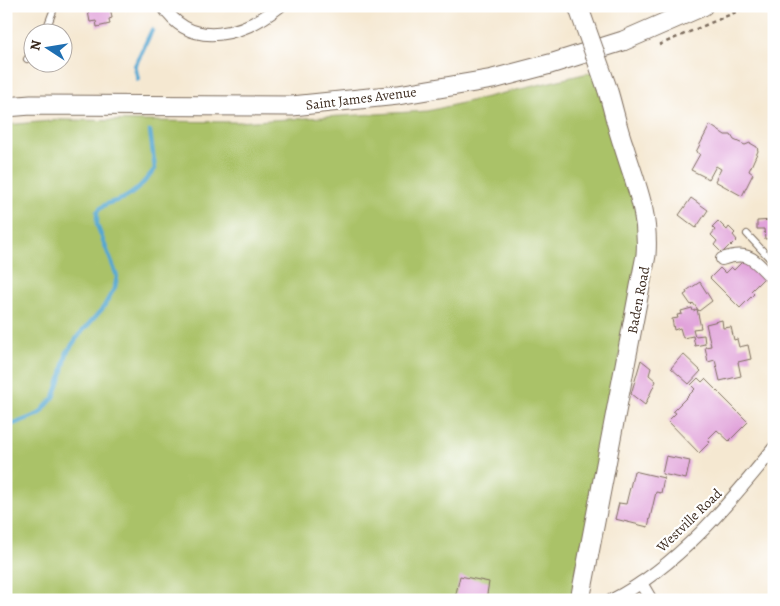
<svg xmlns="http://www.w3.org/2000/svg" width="780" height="606" font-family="Alegreya,serif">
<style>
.green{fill:#aac267;stroke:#727642}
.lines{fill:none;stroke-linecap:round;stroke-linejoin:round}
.stream{stroke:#55a7d0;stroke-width:4.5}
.building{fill:#e1a3da}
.lane-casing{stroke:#7c6c5d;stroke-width:8}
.street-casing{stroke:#7c6c5d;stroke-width:14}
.secondary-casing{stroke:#7c6c5d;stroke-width:21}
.path{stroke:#7c6c5d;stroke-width:2.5;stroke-dasharray:4 4;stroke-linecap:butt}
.lane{stroke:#fff;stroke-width:6}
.street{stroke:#fff;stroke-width:12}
.secondary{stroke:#fff;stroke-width:19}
.secondary-bridge-casing{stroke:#7c6c5d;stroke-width:21;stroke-linecap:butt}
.secondary-bridge{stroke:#fff;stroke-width:19}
.labels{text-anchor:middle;stroke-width:4.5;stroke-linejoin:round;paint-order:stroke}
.street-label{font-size:14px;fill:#3b2a1e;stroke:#fff}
</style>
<rect width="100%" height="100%" fill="#fff"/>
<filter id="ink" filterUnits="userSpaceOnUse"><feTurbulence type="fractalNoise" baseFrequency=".02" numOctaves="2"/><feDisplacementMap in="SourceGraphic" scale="10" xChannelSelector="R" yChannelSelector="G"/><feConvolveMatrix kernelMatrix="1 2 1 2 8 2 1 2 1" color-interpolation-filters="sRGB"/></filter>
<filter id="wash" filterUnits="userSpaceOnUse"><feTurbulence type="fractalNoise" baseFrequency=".0096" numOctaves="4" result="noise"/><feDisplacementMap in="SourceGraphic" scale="20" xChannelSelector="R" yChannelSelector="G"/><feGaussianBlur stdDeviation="1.12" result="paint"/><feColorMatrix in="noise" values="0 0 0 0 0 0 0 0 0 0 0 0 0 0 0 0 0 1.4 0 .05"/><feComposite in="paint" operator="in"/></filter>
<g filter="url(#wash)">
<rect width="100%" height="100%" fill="#f5e8d1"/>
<path class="green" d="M601,70L644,217L577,600H6V125L61,120L237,122L428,111Z"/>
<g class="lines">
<g class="stream">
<path d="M174,7V6"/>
<path d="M138,79L135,66L152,30"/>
<path d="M6,427L39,414L54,397L62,374L67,352L79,335L103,308L115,287L117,276L97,225V212C107,201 109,204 122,199C136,193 145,181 155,169L150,131"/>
</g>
</g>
<g id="blocks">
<g class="building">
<path d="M87,6H110L112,18L109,19L110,24L97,27L96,21L90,22Z"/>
<path d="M710,125L725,135H731L734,140L745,145L750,143L757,147L758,151L749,171L753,174L742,196L715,181L721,169L716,166L709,179L691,170L700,154L696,152Z"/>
<path d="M691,198L708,210L696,228L679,215Z"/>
<path d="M774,220V238L765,239L764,229H757V221Z"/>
<path d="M718,221L727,230L729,227L735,233L733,235L737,240L731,246L730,245L722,253L714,245L717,241L711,235L715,230L712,227Z"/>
<path d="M746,258L765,277L751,291L754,294L740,308L710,278L720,268L725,273L731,267L734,270Z"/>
<path d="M700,282L712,301L699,311L693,303L691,305L684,295L687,293L686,291Z"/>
<path d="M692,308L693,311L697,309L701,328L693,329L695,336L704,335L705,344L695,346L693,336L683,338L680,328L674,330L672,319L678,318L677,315L682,314L681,311Z"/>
<path d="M722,320L723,328L731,327L734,340L737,339L739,347L748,345L751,359L738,362L741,376L720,381L715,360L708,362L705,347L711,346L706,324Z"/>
<path d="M683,354L701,371L689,384L671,368Z"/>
<path d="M641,360L651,368L649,375L656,381L645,405L631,394Z"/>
<path d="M698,378L702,382L705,379L748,422L729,441L717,430L707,440L710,442L699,453L668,421L676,413L673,411L695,389L691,385Z"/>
<path d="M666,456L690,461L686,479L662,474Z"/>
<path d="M634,471L664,478L661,493L656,492L648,527L615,519L619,503L626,504Z"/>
<path d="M460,576L489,582L486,600L455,598Z"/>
</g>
</g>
</g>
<g filter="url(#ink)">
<use href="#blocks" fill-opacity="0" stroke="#7c6c5d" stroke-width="1"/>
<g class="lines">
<g class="lane-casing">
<g id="lane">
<path d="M45,32L55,6"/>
<path d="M27,59L32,52"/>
<path d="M747,234L774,263"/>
</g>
</g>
<g class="street-casing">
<g id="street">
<path d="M163,6C192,52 245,34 280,6"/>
<path d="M722,259C751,249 754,261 774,280"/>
<path d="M641,583L651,600"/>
<path d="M612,600C678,566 728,505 774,448"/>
</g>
</g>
<g class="secondary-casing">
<g id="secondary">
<path d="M6,107L31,105L292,106L398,95L493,79L550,64L623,41L703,6"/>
<path d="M580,600L646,255C649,213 636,186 624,147C617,128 613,107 607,88"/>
</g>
</g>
<path class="path" d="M659,45L750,6"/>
<use href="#lane" class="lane"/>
<use href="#street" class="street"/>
<use href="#secondary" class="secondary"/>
<g class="secondary-bridge-casing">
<path id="secondary-bridge" d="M578,6L607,88"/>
</g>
<use href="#secondary-bridge" class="secondary-bridge"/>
</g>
</g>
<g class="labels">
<g class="street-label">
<text transform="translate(361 98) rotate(-7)" y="5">Saint James Avenue</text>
<text transform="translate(638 300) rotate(-79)" y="5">Baden Road</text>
<text transform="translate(689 520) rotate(-44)" y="5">Westville Road</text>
</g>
</g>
<rect width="780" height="606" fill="none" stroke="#fff" stroke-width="25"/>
<g transform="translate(48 48) rotate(282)"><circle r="24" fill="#ffffff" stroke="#b1aaa5"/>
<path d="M0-4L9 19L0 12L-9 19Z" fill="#1f6fb2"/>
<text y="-8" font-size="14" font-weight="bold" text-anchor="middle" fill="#3b2a1e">N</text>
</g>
</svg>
